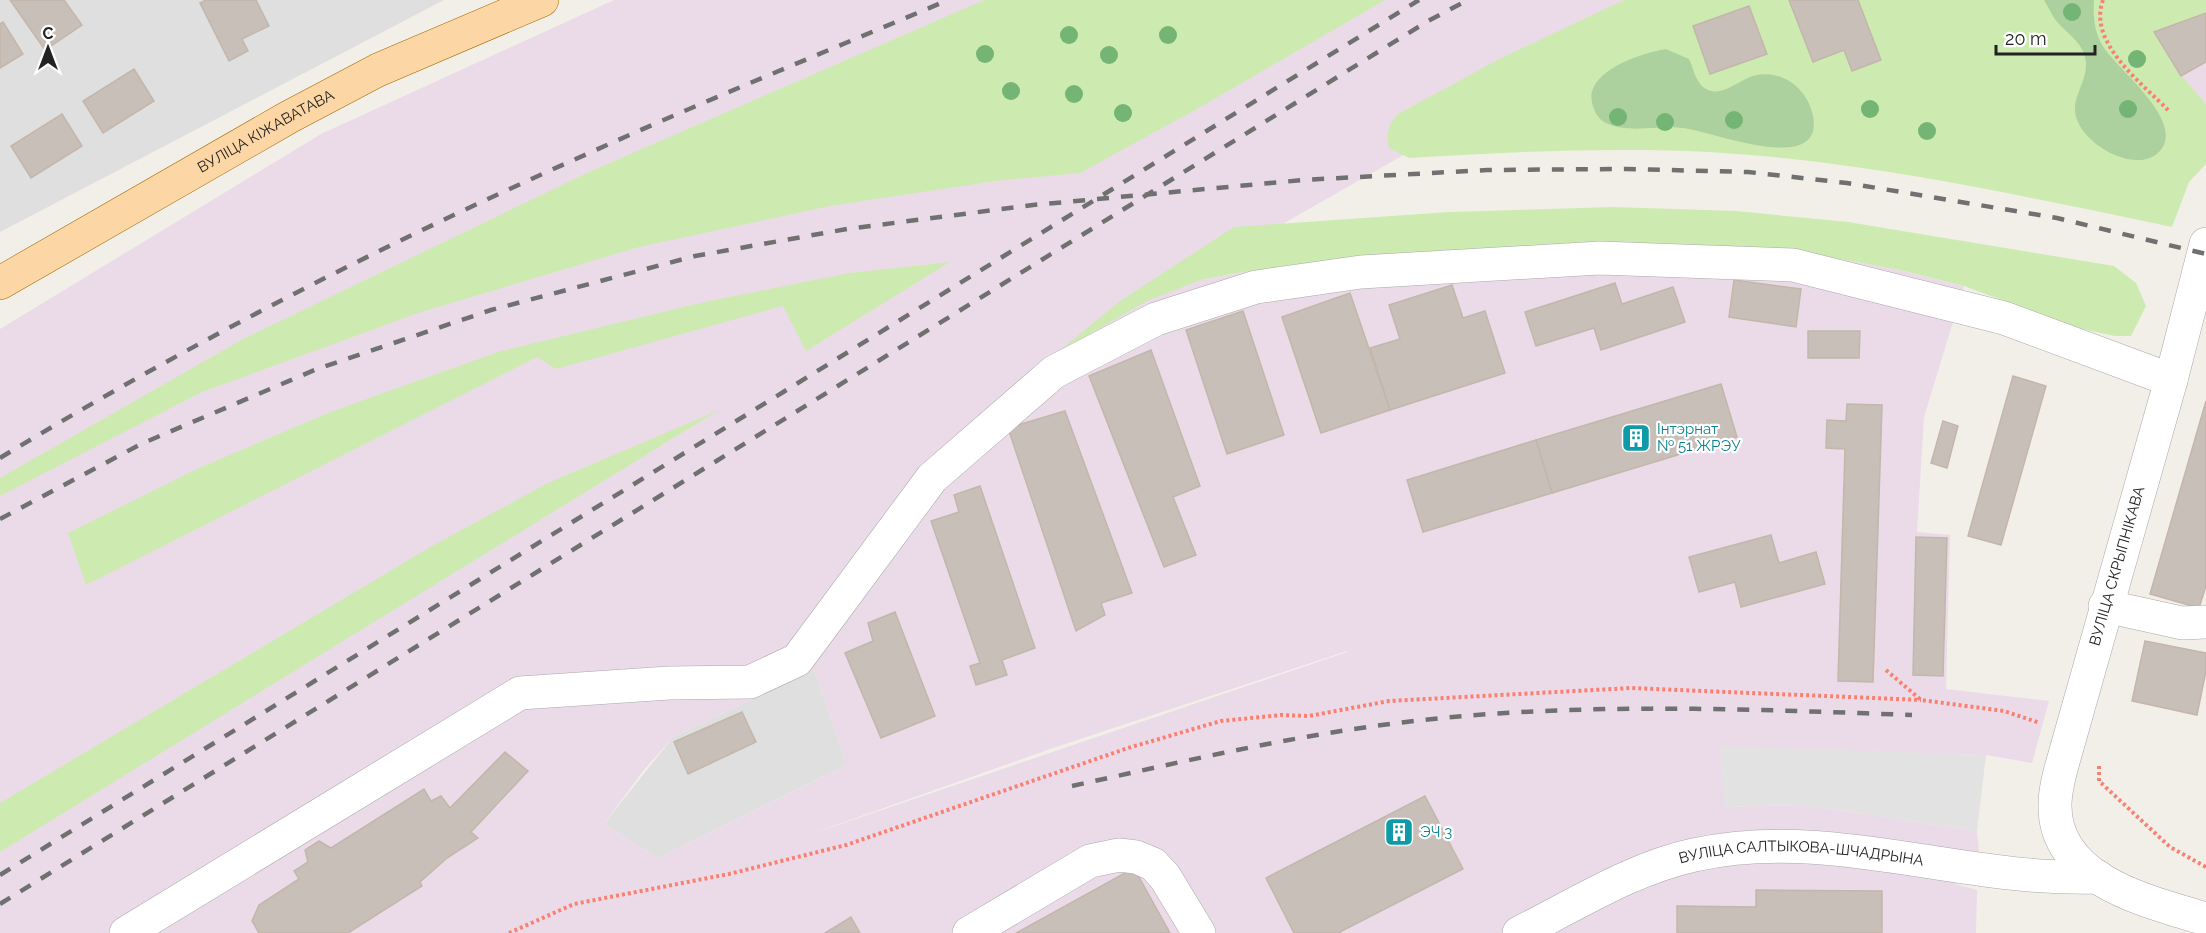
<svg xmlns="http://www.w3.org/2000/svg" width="2206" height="933" font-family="Raleway,sans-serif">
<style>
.residential{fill:#e0dfdf}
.industrial{fill:#ebdbe8;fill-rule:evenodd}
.grass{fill:#cdebb0}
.forest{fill:#add19e}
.parking{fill:#e2e2e2}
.building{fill:#c7bfb8;stroke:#c4b6ab;stroke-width:1.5}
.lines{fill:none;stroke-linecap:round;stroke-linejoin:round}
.minor-casing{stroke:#a9a9a9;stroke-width:34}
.major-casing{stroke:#a06b00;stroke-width:34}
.path{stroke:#fa8072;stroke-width:4;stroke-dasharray:3 3;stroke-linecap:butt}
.minor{stroke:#fff;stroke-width:33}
.major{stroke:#fcd6a4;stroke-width:33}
.rail{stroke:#707070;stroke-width:4.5;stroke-dasharray:12 12;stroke-linecap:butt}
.tree{fill:#74b475}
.labels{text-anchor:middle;stroke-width:4.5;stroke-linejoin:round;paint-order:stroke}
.street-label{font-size:15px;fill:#222;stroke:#fff}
.culture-label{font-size:15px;fill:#0d838f;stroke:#fff;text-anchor:start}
</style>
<rect width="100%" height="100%" fill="#f2efe9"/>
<g class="residential">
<path d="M0,0H444L0,232Z"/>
<path d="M814,670L847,765L658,858L604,824L673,737Z"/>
</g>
<g class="industrial">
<path d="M614,0H1759L1475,114L1155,297L1201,280L1248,271L1586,243H1658L1802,252L1900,270L1964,286L1924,417L1917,532L1950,535L1946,689L2049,701L2032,763L1986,755L1720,747L1726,807L1802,805L1977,831L1979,852L1960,850L1956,884L1977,890L1976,933H0V329L321,134ZM1347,651V652L805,836L1053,748ZM814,670L847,765L658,858L604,824L643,771L673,737Z"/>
<path d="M2206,13V104L2181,76L2154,32Z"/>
</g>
<g class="grass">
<path d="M984,0H1385L1197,109L1080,173L995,181L830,206L639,247L418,313L202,392L0,496V478L243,339L589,172Z"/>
<path d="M1624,0H2206V13L2154,32L2181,75L2206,104V164L2189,182L2172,227C2019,195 1865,161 1708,152C1609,147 1508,152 1409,158L1389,148C1386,133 1388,125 1398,114L1501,58Z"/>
<path d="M1613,207L1736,211L1848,222L2114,266L2136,283L2146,306L2131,336H2115L2077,328L1964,286L1900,270L1802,252L1658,243H1586L1248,271L1201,280L1147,301L1058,352L1120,301L1234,227L1449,212Z"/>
<path d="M950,262L806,351L783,306L556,369L537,357L86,585L68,533L199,468L333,411L498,352L700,303L849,273Z"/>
<path d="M719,410L0,852V803L432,546L548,483Z"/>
</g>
<g class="forest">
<path d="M2044,0H2094C2093,17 2094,33 2104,48C2118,69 2188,124 2159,152C2135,176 2077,142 2075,111C2074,91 2092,75 2084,54C2079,40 2068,34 2058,23C2052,16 2049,8 2044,0Z"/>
<path d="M1666,49L1689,59C1693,67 1695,80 1703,87C1721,101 1739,78 1757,75C1784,70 1808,90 1813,116C1825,178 1708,130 1683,128C1659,125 1628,134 1606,123C1599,120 1595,113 1593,106C1581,72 1642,53 1666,49Z"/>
</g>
<path class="parking" d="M1720,746L1986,755L1977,831L1802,805L1725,807Z"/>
<g class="building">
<path d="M10,0H64L82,25L45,50Z"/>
<path d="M206,0H256L269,26L242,39L248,51L229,61L200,3Z"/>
<path d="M1789,0H1858L1881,60L1852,71L1844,50L1813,62Z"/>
<path d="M1749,6L1767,54L1710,74L1693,26Z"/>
<path d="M2206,13V62L2181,76L2154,32Z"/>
<path d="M3,22L23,54L0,68V24Z"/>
<path d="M134,69L154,101L103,133L83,101Z"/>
<path d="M62,114L82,146L31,178L11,146Z"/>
<path d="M1734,280L1801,289L1796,327L1729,317Z"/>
<path d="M1615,283L1622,304L1673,287L1685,322L1601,350L1594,328L1536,346L1525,312Z"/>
<path d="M1452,285L1463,318L1485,311L1505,373L1390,410L1370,348L1400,339L1389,305Z"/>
<path d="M1350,293L1390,410L1321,433L1282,317Z"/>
<path d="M1243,311L1284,435L1227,454L1186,330Z"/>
<path d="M1808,331H1860L1859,358H1808Z"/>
<path d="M1151,350L1200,486L1173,497L1196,555L1164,567L1089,376Z"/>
<path d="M2013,376L2046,386L2001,545L1968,536Z"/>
<path d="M1721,384L1737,437L1552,493L1536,440Z"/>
<path d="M2206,401V586L2199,608L2150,594Z"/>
<path d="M1847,404L1882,405L1873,682L1838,681L1845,449L1826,448L1827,420L1846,421Z"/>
<path d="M1065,411L1132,593L1101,603L1105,615L1076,631L1008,428Z"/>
<path d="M1943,421L1958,426L1947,468L1931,463Z"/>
<path d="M1536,440L1552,493L1423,532L1407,480Z"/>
<path d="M980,486L1035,648L1002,660L1007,675L976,685L970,666L980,663L931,521L959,512L954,495Z"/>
<path d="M1771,535L1779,563L1816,552L1825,584L1741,607L1735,582L1699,592L1689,557Z"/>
<path d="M1916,537L1947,538L1943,676L1913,675Z"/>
<path d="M895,612L935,716L881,738L845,653L873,641L868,623Z"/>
<path d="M2145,641L2206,653V671L2197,715L2132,701Z"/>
<path d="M742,712L756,742L688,774L674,742Z"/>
<path d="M505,752L528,771L471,832L478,838L447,858L420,882L422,886L348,933H259L252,921L259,905L299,879L294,871L308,862L305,850L319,841L331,848L424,789L431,801L441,796L450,808Z"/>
<path d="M1425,796L1463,869L1338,933H1294L1266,878Z"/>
<path d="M1134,868L1170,933H1016Z"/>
<path d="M1756,890L1882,891V933H1677V906L1756,907Z"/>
<path d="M851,917L860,933H825Z"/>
</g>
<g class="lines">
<g class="minor-casing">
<g id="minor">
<path d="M2206,244L2171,380L2066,751C2061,769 2055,787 2055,805C2054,881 2150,902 2206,919"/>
<path d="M2105,606L2182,623L2206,622"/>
<path d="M126,933L520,693L669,683L750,682L797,660L932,478L1054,372L1156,319L1256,287L1361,272L1600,258L1793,265L2004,318L2171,380"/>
<path d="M969,933L1090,861L1119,855L1136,857L1153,864L1165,877L1199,933"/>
<path id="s1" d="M1519,933C1575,905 1633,868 1694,855C1831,825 1960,882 2098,877"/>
</g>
</g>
<g class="major-casing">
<g id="major">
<path id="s2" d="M0,283L289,117L378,70L542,0"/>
</g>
</g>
<g class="path">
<path d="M2103,0C2087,43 2143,84 2169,111"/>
<path d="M1886,670L1921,700L2004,711L2040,723"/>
<path d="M2099,766V781L2170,847L2206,867"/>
<path d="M509,933L574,904L729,874L846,845L1128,748L1221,721L1281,715L1309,716L1389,701L1631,688L1921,700"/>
</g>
<use href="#minor" class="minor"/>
<use href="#major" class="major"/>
<g class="rail">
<path d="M0,458C188,344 386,243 587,154C706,100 828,51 948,0"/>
<path d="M0,519L141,444L317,369L491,310L695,256L847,229L1033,205L1303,180L1487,170L1627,169L1748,172L1847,183L2057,218L2206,254"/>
<path d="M1072,786C1185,761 1299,734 1414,721C1580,702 1746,709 1912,715"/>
<path d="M0,875L1419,0"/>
<path d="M0,904L1428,21L1468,0"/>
</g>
</g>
<g class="tree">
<circle cx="2072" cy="12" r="9"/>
<circle cx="1069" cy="35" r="9"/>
<circle cx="1168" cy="35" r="9"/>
<circle cx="985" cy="54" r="9"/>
<circle cx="1109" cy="55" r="9"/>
<circle cx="2137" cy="59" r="9"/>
<circle cx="1011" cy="91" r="9"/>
<circle cx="1074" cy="94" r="9"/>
<circle cx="1870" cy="109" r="9"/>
<circle cx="2128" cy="109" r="9"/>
<circle cx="1123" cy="113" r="9"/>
<circle cx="1618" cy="117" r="9"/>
<circle cx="1734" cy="120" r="9"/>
<circle cx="1665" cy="122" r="9"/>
<circle cx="1927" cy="131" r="9"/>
</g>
<defs>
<g id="building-square" transform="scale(1.5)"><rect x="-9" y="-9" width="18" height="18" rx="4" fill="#0f9aa8" stroke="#fff"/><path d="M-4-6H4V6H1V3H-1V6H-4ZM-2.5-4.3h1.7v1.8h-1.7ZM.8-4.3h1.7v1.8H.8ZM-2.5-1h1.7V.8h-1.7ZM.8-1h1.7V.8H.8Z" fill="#fff"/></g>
</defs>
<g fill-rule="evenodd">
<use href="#building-square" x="1636" y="438"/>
<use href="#building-square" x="1399" y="832"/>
</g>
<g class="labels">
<g class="street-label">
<text dy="5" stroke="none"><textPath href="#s2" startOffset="306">ВУЛІЦА КІЖАВАТАВА</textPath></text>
<text transform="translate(2117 566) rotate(-74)" y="5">ВУЛІЦА СКРЫПНІКАВА</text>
<text dy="5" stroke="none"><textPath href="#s1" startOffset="300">ВУЛІЦА САЛТЫКОВА-ШЧАДРЫНА</textPath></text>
</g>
<g class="culture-label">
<text x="1657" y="434">Інтэрнат<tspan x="1657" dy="17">№ 51 ЖРЭУ</tspan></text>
<text x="1420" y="837">ЭЧ 3</text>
</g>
</g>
<g transform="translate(48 48)" stroke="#ffffff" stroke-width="4.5" paint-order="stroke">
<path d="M0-4.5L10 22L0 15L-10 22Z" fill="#222222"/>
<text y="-9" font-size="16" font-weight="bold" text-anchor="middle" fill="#222222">С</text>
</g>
<path d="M1996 45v9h99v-9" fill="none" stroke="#222222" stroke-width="3"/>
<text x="2005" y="45" font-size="18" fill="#222222" stroke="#ffffff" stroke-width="4.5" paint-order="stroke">20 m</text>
</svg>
